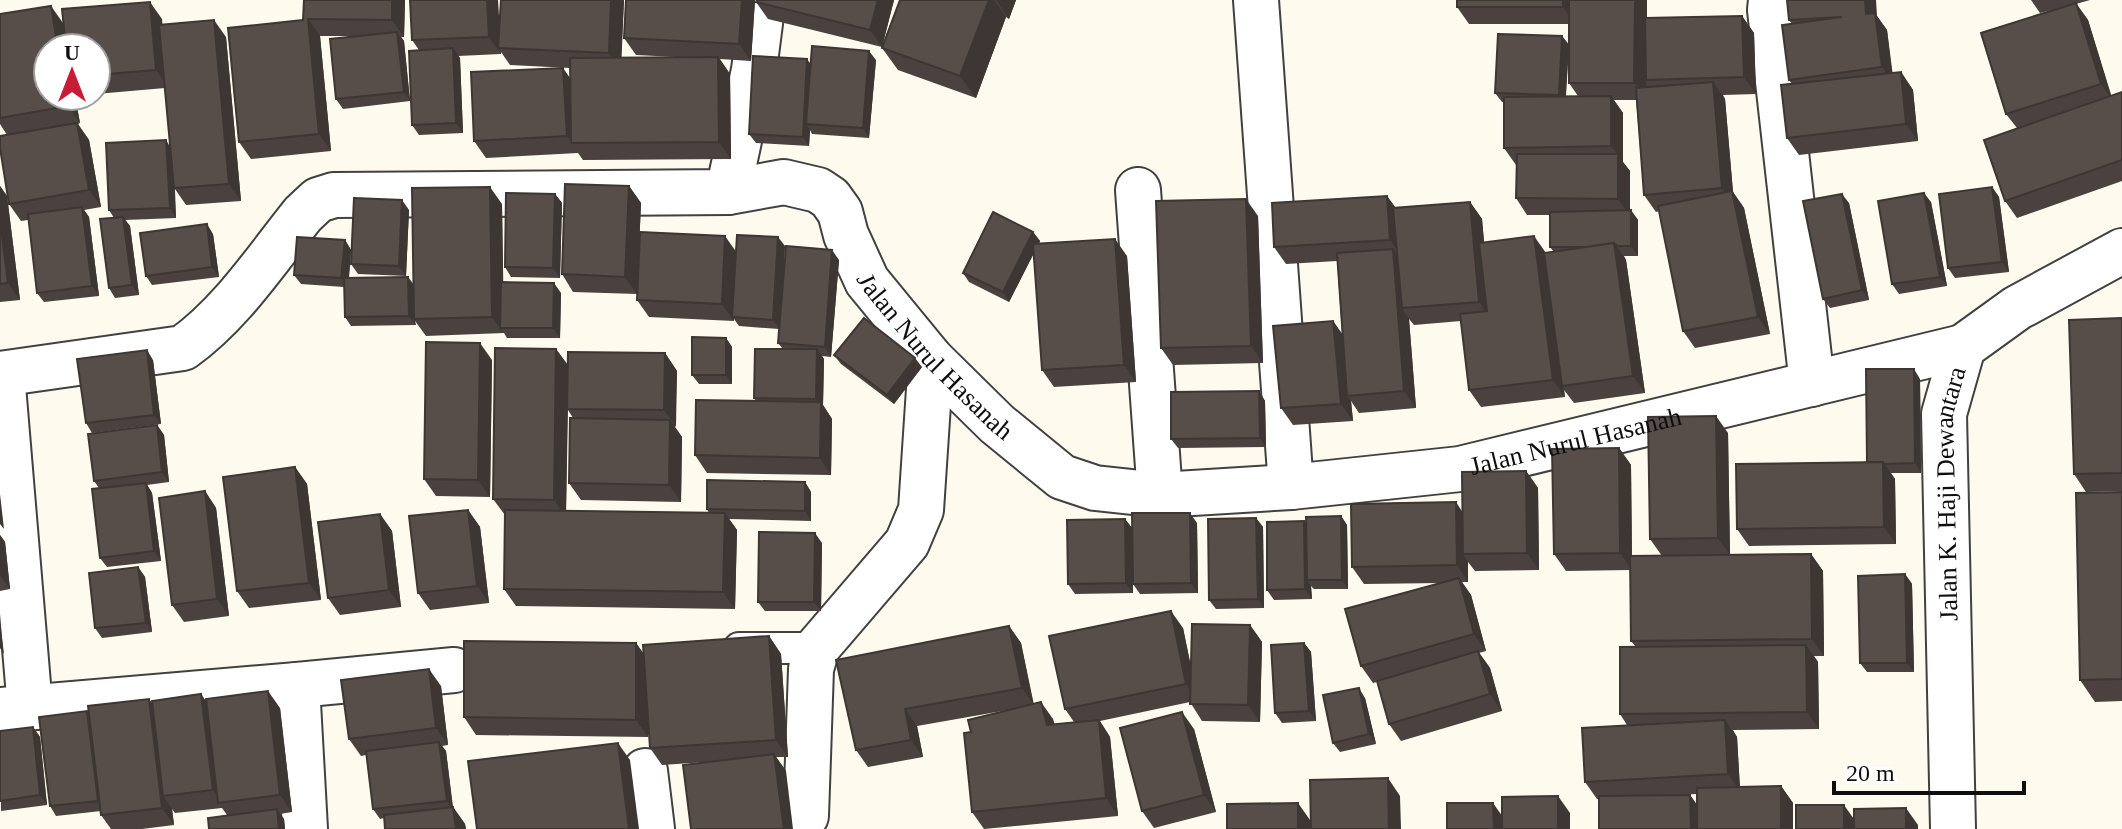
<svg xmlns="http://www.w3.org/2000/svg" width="2122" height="829" font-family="Georgia,serif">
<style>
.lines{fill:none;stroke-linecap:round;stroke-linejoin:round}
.lane-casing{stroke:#414141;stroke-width:34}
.street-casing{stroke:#414141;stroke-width:48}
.lane{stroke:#fff;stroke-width:30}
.street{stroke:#fff;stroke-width:44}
.wall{fill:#4b423f;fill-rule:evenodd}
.shaded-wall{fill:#3d3633}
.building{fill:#574d49;stroke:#3d3633;stroke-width:2}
.labels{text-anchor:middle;stroke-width:8;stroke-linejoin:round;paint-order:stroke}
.street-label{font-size:26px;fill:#0e0e0e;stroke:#fff}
</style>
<rect width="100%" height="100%" fill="#fffaee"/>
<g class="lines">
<g class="lane-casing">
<path id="lane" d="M739,648H817"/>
</g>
<g class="street-casing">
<g id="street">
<path d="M1256,0L1291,487"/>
<path d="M1771,0L1770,10L1812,384"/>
<path d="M1138,190L1160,495"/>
<path d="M728,192L754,70L763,0"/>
<path id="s1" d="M0,374L183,348C231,314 266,260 303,214L318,200L334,195L728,192L784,182L818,190L830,198L840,212L846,235L867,281L931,359L997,424L1062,477L1095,488L1160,495L1291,487L1460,469L1963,347"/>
<path d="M2,374L30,708"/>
<path d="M297,685L454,670"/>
<path d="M0,710L297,685L305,829"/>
<path d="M645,771L652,829"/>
<path d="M806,816L811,669L817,648L907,543L921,510L931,359"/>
<path id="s2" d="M1953,829L1944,414L1963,347L2017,308L2122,251"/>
</g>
</g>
<use href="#lane" class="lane"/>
<use href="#street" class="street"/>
</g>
<g class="wall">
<path d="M405,0L404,37H401L404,41L410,101L343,109L336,99L353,36H320L331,151L251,159L239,142L303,20Z"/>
<path d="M624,0L621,57H675L636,55L624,38L755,0L751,61L720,59L730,74L731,159L583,160L578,153L486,158L474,141L570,79V68L510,65L501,52V54L458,56L460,58L463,133L419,135L412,125L419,50L412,40L499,25Z"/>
<path d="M757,0H894L882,47L768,19L756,2Z"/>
<path d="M900,0H1016L1009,19L1006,17L976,98L898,70L882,48Z"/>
<path d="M1457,0H1647V18L1742,16L1754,33L1756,94L1723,95L1725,99L1733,192L1744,208L1770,334L1695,348L1683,331L1659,211L1656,212L1644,195L1636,100H1614L1623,113V162L1630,171V210L1638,220V256H1624L1626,260L1645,393L1574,403L1564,390L1565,397L1481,407L1469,390L1461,321L1414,325L1409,319L1416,408L1359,413L1351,401L1353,421L1293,425L1281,408L1333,321L1342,334L1337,261L1286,264L1274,247L1387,196L1396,208L1470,202L1482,219L1484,242L1546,253L1554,252L1550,247V215H1527L1516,198V165L1504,148V102H1502L1495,93L1562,36L1569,45L1566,96H1578L1569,83V24H1469L1457,7Z"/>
<path d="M2031,0H2090L2076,4L2088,20L2111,96L2122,92V181L2017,218L2005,201L2017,128L2006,114L2064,7L2040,13Z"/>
<path d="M0,14L63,23L65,35L162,19V25L226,37L241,201L186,205L175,189L176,218L125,220L130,226L139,295L115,298L109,288L114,218L109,210L170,147L165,88L96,94V48H48L75,96L80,123L78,124L89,140L101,207L84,210L89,217L99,296L44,302L37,293L28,220L21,221L9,204L7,135L0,124Z"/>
<path d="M1877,16L1887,30L1892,73L1901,72L1913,90L1918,141L1799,155L1787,138L1792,84L1789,80L1792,24L1789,20Z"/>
<path d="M876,60L869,138L812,134L810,130L809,146L756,143L749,134L811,64Z"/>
<path d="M0,186L7,196L20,300L0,302Z"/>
<path d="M629,186L641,203L637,294L573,292L562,274Z"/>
<path d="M1992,187L1999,197L2009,272L1955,278L1948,268Z"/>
<path d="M555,194L562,203L560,278L511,277L505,267Z"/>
<path d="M1931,202L1947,286L1899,294L1892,284Z"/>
<path d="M1849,203L1869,300L1830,308L1823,299Z"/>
<path d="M502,204L503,282L561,293L560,338H507L504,333L426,336L415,321L416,325L351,326L345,317L344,287L301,284L294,275L345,240L351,250L349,278L408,277L414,285Z"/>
<path d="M409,210L406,276L358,274L351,264Z"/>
<path d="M1258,216L1263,363L1173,365L1161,348Z"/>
<path d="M1033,232L1040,241L1039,244L1127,256L1136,382L1054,387L1042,370L1034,253L1009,302L969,282L963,273Z"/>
<path d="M213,234L219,277L152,285L146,276Z"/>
<path d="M785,246L782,296L839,260L831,357L822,356L824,359L823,405L832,419L831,475L707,473L695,455L756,401L754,398L783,349L778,343L779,329L739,326L734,319V321L649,317L637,300L736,252Z"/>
<path d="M2122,318V491L2086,492L2074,474Z"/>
<path d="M726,338L732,347V384H699L692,375Z"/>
<path d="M556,349L568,365L665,353L677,371L675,427L682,437L681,502L581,500L569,483L573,418L568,410L566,511L709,513L707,509L805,482L811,492V521L729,519L737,530L735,609L516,606L504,589L505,515L493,499Z"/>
<path d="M834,355L922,367L894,404L841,364Z"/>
<path d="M153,360L161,424L92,433L86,423Z"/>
<path d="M492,360L490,497L436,496L424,479Z"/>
<path d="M1920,379L1921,473H1891L1895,479L1896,544L1749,546L1737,529L1867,462Z"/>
<path d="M1259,391L1265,401L1266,447L1178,448L1171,439Z"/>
<path d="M157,425L164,435L169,482L147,485L152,493L161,561L107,567L100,558L99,488L94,481Z"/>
<path d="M1728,433L1730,555L1662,556L1650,539Z"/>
<path d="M1619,448L1631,465L1632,556L1811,554L1823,571L1824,656H1814L1818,662L1819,729L1733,730L1737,737L1740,787L1781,786L1793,803V829L1597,799L1585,782L1627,725L1620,714L1636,647L1631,641L1630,570L1566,571L1554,554ZM1697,794V805L1690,795L1655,796Z"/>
<path d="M295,467L307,484L321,600L249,608L237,591Z"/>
<path d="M1526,471L1538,488L1539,570L1475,571L1468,562V582H1462L1471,595L1486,651L1479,653L1490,668L1502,711L1401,741L1389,724L1377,682L1373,683L1361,666L1441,583L1364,584L1352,567L1462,512Z"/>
<path d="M205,491L216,508L229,616L184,622L172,605Z"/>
<path d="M2122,492V701L2095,702L2080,680Z"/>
<path d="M468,510L480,527L489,603L430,610L418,593Z"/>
<path d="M380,514L392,531L401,607L340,615L328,598Z"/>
<path d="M1341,516L1347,525L1348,589H1314L1311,586L1312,599L1274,600L1267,590L1306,524Z"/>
<path d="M1256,518L1263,527L1264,608L1216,609L1209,600Z"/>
<path d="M1125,519L1132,528L1133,593L1075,594L1068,584Z"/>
<path d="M1197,523L1198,593L1140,594L1133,584Z"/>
<path d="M0,535L5,542L10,589L0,591Z"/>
<path d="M822,543L821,611H765L758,602Z"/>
<path d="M138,567L145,577L152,632L102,638L95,628Z"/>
<path d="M1905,574L1912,584L1914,672H1867L1860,663Z"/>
<path d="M1250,625L1262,642L1260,722L1202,721L1190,702L1100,721L1110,737L1118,816L984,829L972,812L971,732L1008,710L917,726L923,757L868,767L856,750L836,660L1009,626L1021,643L1033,703L1053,719L1054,724L1074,722L1065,709L1183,628L1191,667Z"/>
<path d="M769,636L781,654L788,757H776L786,771L706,762L662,765L650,748L648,724V737L476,735L464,717L636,643L643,653Z"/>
<path d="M1304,643L1311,652L1316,721L1282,723L1275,713Z"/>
<path d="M441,686L448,745L442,746L446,751L453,807L465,824L466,829H385L384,818L380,819L373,809L366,755L361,756L349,739Z"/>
<path d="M1365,698L1376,744L1340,752L1333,743Z"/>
<path d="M206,701L280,708L292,812L280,814L284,819L285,829H209L227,815L222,808L175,813L172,809L174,825L142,829H111L101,815V811L56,816L50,806L87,711L89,714L152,704Z"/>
<path d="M33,727L40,737L47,805L1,811L0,731Z"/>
<path d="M1194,729L1216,812L1154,828L1142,811Z"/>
</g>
<g class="shaded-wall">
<path d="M392,0H405L404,37L392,20Z"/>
<path d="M487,0H498L501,48H498L501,54L489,37Z"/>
<path d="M611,0H624L621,70L609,53Z"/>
<path d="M742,0H755L751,61L739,44Z"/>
<path d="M878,0H894L882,47L870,30Z"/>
<path d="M989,0H994L1006,17L976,98L960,76Z"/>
<path d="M996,0H1016L1009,19Z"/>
<path d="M1563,0H1575V24L1563,7Z"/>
<path d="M1635,0H1647L1646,100L1634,83Z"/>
<path d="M1865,0H1876L1877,16L1887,30L1894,84L1882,67L1866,14Z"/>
<path d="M150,2L162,19L168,87L156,70Z"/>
<path d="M2076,3L2088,20L2113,101L2101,84Z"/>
<path d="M51,6L63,23L67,48H58Z"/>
<path d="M1742,16L1754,33L1756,94L1744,77Z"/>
<path d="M308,19L320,36L331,151L319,134Z"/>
<path d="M214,20L226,37L241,201L229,184Z"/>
<path d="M397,32L404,41L410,101L404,92Z"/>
<path d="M1562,36L1569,45L1565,104L1559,95Z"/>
<path d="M453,48L460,58L463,133L456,123Z"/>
<path d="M869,51L876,60L869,138L863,128Z"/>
<path d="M718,57L730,74L731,159L719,142Z"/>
<path d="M807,59L814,69L806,124L810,130L809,146L803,137Z"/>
<path d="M563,68L575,85L572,143L567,136Z"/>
<path d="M1901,72L1913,90L1918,141L1906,124Z"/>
<path d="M1713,82L1725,99L1733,192L1744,208L1770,334L1758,317L1734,205L1722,188Z"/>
<path d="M66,96H75L80,123L68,106Z"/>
<path d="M1611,96L1623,113V162L1630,171V216L1618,199V155L1611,146Z"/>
<path d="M77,123L89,140L101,207L89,190Z"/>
<path d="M166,140L172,150L176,218L170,208Z"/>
<path d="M0,186L7,196L20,300L8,283L0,220Z"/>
<path d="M629,186L641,203L637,294L625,277Z"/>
<path d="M490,187L502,204L504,328H500L504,334L492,317Z"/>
<path d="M1992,187L1999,197L2009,272L2002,262Z"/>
<path d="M1924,193L1931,202L1947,286L1940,277Z"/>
<path d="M555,194L562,203L560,278L553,268Z"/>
<path d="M1842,194L1849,203L1869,300L1862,290Z"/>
<path d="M1387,196L1399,213L1402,257L1390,240Z"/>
<path d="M1246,199L1258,216L1263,363L1251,346Z"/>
<path d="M402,200L409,210L406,276L399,266Z"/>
<path d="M1470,202L1482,219L1491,319L1479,302Z"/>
<path d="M82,207L89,217L99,296L92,286Z"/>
<path d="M1631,210L1638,220V256L1631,246Z"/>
<path d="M123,217L130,226L139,295L132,285Z"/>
<path d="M207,224L213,234L219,277L212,267Z"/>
<path d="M1033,232L1040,241L1009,302L1003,292Z"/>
<path d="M725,236L737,253L732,317L734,321L722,304Z"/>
<path d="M1534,236L1546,253L1562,386L1564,390L1565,397L1553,380Z"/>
<path d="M778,237L785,246L780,329L773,320Z"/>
<path d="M1115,239L1127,256L1136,382L1124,365Z"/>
<path d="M345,240L351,250L348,287L341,278Z"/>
<path d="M1614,243L1626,260L1645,393L1633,376Z"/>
<path d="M1393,249L1405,266L1402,308L1409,319L1416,408L1404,391Z"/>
<path d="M832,250L839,260L831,357L825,347Z"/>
<path d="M408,277L414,286V319L416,325L409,316Z"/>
<path d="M554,283L561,293L560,338L553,328Z"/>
<path d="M1333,321L1345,338L1347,396L1351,401L1353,421L1341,404Z"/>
<path d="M726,338L732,347V384L726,375Z"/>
<path d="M480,343L492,360L490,497L478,480Z"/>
<path d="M556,349L568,366L566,517L554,500Z"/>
<path d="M817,349L824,359L823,405L832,419L831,475L820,458V405L816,399Z"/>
<path d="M147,350L153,360L161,424L154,415Z"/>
<path d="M665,353L677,371L676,427L664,410Z"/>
<path d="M915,358L922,367L894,404L887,395Z"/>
<path d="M1914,369L1920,379L1921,473L1915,463Z"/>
<path d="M1259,391L1265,401L1266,447L1260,438Z"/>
<path d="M1716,416L1728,433L1730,555L1718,538Z"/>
<path d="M670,420L682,437L681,502L669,485Z"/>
<path d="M157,425L164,435L169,482L162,472Z"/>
<path d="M1619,448L1631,465L1632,570L1620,553Z"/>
<path d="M1883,462L1895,479L1896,544L1884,527Z"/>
<path d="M295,467L307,484L321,600L309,583Z"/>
<path d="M1526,471L1538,488L1539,570L1527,553Z"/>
<path d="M805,482L811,492V521L805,511Z"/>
<path d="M146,483L152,493L161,561L154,551Z"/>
<path d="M205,491L216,508L229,616L217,599Z"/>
<path d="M0,494L4,529L0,524Z"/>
<path d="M1456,502L1467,519L1463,554L1468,562V582L1457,565Z"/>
<path d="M468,510L480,527L489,603L477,586Z"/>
<path d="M725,513L737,530L735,609L723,592Z"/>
<path d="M1190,513L1197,523L1198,593L1191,583Z"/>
<path d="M380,514L392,531L401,607L389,590Z"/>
<path d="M1341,516L1347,525L1348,589L1342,580Z"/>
<path d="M1256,518L1263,527L1264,608L1258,599Z"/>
<path d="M1125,519L1132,528L1133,593L1126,583Z"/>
<path d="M1304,521L1311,530L1307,580L1311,586L1312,599L1305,589Z"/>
<path d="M815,533L822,543L821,611L814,602Z"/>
<path d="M0,535L5,542L10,589L0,575Z"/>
<path d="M1811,554L1823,571L1824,656L1812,639Z"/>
<path d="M138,567L145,577L152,632L146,623Z"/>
<path d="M1905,574L1912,584L1914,672L1907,663Z"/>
<path d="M1459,578L1471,595L1486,651L1474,634Z"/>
<path d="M1171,611L1183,628L1198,701L1186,684Z"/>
<path d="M0,622L4,654L0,648Z"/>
<path d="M1250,625L1262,642L1260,722L1248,705Z"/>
<path d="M1009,626L1021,643L1034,705L1022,688Z"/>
<path d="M769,636L781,654L788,757L776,740Z"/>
<path d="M636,643L648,660V737L636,720Z"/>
<path d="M1304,643L1311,652L1316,721L1309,711Z"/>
<path d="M1806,645L1818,662L1819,729L1807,712Z"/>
<path d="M1478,651L1490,668L1502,711L1490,694Z"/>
<path d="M429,669L441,686L448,745L436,728Z"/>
<path d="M1359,688L1365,698L1376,744L1369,734Z"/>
<path d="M268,691L280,708L292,812L280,795Z"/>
<path d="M201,694L213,711L222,802L213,790Z"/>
<path d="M149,699L161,716L163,796L172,809L174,825L162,808Z"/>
<path d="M1041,702L1053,719L1059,742L1047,725Z"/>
<path d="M905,709L917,726L923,757L911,740Z"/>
<path d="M87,711L93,721L105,810L98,801Z"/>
<path d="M1182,712L1194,729L1216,812L1204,795Z"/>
<path d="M1099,720L1110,737L1118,816L1106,798Z"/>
<path d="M1725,720L1737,737L1740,791L1728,774Z"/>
<path d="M33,727L40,737L47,805L40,795Z"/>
<path d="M439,742L446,751L453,810L447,801Z"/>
<path d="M618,743L630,760L639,829H629Z"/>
<path d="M774,754L786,771L793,829H784Z"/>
<path d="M1388,778L1400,796L1401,829H1389Z"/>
<path d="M1781,786L1793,803V829H1781Z"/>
<path d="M1690,795L1702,812V829H1691Z"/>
<path d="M1558,796L1570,813V829H1558Z"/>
<path d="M1298,803L1310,820V829H1298Z"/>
<path d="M1493,803L1505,820L1506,829H1494Z"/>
<path d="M1844,805L1856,822V829H1844Z"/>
<path d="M453,807L465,824L466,829H456Z"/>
<path d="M1906,808L1918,825V829H1906Z"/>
<path d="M277,809L284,819L285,829H279Z"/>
</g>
<g class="building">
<path d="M304,0H392V20L308,19L319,134L239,142L228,28L303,20Z"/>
<path d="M410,0H487L489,37L412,40Z"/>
<path d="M501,0H611L609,53L498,48Z"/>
<path d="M626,0H742L739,44L624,38Z"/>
<path d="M757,0H878L870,30L756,2Z"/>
<path d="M900,0H989L960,76L882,48Z"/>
<rect x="1457" y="0" width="106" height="7"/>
<path d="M1569,0H1635L1634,83H1569Z"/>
<path d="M1787,0H1865L1866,14L1875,13L1882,67L1789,80L1782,25L1842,17L1789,20Z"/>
<path d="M150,2L156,70L96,75V48H66L62,9Z"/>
<path d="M2076,3L2101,84L2006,114L1981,33Z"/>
<path d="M51,6L58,48H48V96H66L68,106L0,118V14Z"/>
<path d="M1742,16L1744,77L1646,80L1645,18Z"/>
<path d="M214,20L229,184L174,188L159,25Z"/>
<path d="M397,32L404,92L336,99L330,39Z"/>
<path d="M1498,34L1562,36L1559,95L1495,93Z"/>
<path d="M812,46L869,51L863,128L806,124Z"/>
<path d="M453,48L456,123L412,125L409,51Z"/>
<path d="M753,56L807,59L803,137L749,134Z"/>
<path d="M718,57L719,142L571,143L570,58Z"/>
<path d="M563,68L567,136L474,141L471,72Z"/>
<path d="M1901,72L1906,124L1787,138L1781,85Z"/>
<path d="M1713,82L1722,188L1644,195L1636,88Z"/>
<path d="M2122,92V160L2005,201L1984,140Z"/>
<path d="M1611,96V146L1504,148V97Z"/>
<path d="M77,123L89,190L9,204L0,148V136Z"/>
<path d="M166,140L170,208L109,210L106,143Z"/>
<path d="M1517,154H1618V199L1516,198Z"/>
<path d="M565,184L629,186L625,277L562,274Z"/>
<path d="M490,187L492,317L414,319L412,188Z"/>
<path d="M1992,187L2002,262L1948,268L1939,194Z"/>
<path d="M1732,191L1758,317L1683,331L1658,206Z"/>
<path d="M506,193L555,194L553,268L505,267Z"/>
<path d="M1924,193L1940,277L1892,284L1878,201Z"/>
<path d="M1842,194L1862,290L1823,299L1803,201Z"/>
<path d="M1387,196L1390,240L1274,247L1272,203Z"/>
<path d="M354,198L402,200L399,266L351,264Z"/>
<path d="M1246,199L1251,346L1161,348L1156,201Z"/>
<path d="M1470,202L1479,302L1402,308L1393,208Z"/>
<path d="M82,207L92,286L37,293L28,214Z"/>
<path d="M1631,210V246H1617L1614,243L1589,247H1550V212Z"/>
<path d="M993,212L1033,232L1003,292L963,273Z"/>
<path d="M123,217L132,285L109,288L100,219Z"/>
<path d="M0,220L8,283L0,284Z"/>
<path d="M207,224L212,267L146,276L140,233Z"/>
<path d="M640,232L725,236L722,304L637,300Z"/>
<path d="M737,235L778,237L773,320L732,317Z"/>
<path d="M1534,236L1553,380L1469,390L1460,314L1487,311L1479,243Z"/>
<path d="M297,237L345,240L341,278L294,275Z"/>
<path d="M1115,239L1124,365L1042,370L1033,244Z"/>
<path d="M1614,243L1633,376L1562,386L1544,253Z"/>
<path d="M786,246L832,250L825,347L778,343Z"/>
<path d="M1393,249L1404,391L1347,396L1337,253Z"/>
<path d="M408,277L409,316L345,317L344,278Z"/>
<path d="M501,282L554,283L553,328H500Z"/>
<path d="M864,318L915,358L887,395L834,355Z"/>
<path d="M2122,318V473L2074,474L2069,320Z"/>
<path d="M1333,321L1341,404L1281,408L1273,326Z"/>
<path d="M692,337L726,338V375H692Z"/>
<path d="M426,342L480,343L478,480L424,479Z"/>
<path d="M495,348L556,349L554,500L493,499Z"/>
<path d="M755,349H817L816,399L754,398Z"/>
<path d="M147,350L154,415L86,423L77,359Z"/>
<path d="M568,352L665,353L664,410L567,409Z"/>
<path d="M1866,369H1914L1915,463L1883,464V462H1867Z"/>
<path d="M1259,391L1260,438L1171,439V392Z"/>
<path d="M696,400L821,402L820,458L695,455Z"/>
<path d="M1716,416L1718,538L1650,539L1648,417Z"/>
<path d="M570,418L670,420L669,485L569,483Z"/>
<path d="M157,425L162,472L94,481L88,434Z"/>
<path d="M1619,448L1620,553L1554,554L1552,449Z"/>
<path d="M1883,462L1884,527L1737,529L1736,464Z"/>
<path d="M295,467L309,583L237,591L223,477Z"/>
<path d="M1526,471L1527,553L1463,554L1462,472Z"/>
<path d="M707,480L805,482V511L707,509Z"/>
<path d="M146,483L154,551L100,558L92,489Z"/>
<path d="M205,491L217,599L172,605L159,498Z"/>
<path d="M2122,492V679L2080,680L2076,493Z"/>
<path d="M1456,502L1457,565L1352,567L1351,504Z"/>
<path d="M468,510L477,586L418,593L409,516Z"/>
<path d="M505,510L725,513L723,592L504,589Z"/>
<path d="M1132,513H1190L1191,583L1133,584Z"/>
<path d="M380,514L389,590L328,598L318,522Z"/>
<path d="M1341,516L1342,580H1307L1306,517Z"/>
<path d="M1256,518L1258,599L1209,600L1208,519Z"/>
<path d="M1125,519L1126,583L1068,584L1067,520Z"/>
<path d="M1304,521L1305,589L1267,590V522Z"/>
<path d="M759,532L815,533L814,602H758Z"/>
<path d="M1811,554L1812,639L1631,641L1630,556Z"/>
<path d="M138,567L146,623L95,628L89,573Z"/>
<path d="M1905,574L1907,663H1860L1858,576Z"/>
<path d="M1459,578L1474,634L1361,666L1345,609Z"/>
<path d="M1171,611L1186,684L1065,709L1049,636Z"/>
<path d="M1192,624L1250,625L1248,705L1190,704Z"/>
<path d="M1009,626L1022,688L905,709L911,740L856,750L836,660Z"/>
<path d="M769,636L776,740L650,748L643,645Z"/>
<path d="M464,641L636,643V720L464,717Z"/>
<path d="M1304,643L1309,711L1275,713L1271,645Z"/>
<path d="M1806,645L1807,712L1620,714V647Z"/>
<path d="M1478,651L1490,694L1389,724L1377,681Z"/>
<path d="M429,669L436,728L349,739L341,680Z"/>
<path d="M1359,688L1369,734L1333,743L1323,695Z"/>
<path d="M268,691L280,795L218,803L206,699Z"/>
<path d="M201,694L213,790L163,796L152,701Z"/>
<path d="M149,699L162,808L101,815L88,706Z"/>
<path d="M1041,702L1047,725L1099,720L1106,798L972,812L964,733L971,732L968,720Z"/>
<path d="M87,711L98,801L50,806L39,717Z"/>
<path d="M1182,712L1204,795L1142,811L1120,728Z"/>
<path d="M1725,720L1728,774L1585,782L1582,728Z"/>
<path d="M33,727L40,795L0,801V731Z"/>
<path d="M439,742L447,801L373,809L366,751Z"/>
<path d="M618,743L629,829H477L468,761Z"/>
<path d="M774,754L784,829H691L683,765Z"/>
<path d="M1388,778L1389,829H1311L1310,780Z"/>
<path d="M1781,786V829H1697V788Z"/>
<path d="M1690,795L1691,829H1599V796Z"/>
<path d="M1558,796V829H1502V797Z"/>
<path d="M1298,803V829H1227V804Z"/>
<path d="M1447,803H1493L1494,829H1447Z"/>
<rect x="1796" y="805" width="48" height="24"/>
<path d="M453,807L456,829H385L384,815Z"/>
<path d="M1906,808V829H1854V809Z"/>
<path d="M277,809L279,829H209L208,818Z"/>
</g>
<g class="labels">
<g class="street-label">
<text dy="9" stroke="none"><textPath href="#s1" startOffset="1096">Jalan Nurul Hasanah</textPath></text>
<text dy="9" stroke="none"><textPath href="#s1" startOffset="1792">Jalan Nurul Hasanah</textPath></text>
<text dy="9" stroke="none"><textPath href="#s2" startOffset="336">Jalan K. Haji Dewantara</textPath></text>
</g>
</g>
<g transform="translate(72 72)"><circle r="38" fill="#ffffff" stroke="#9f9f9f" stroke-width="2"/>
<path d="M0-6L14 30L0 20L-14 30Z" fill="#c71c35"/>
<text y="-12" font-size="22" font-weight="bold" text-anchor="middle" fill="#0e0e0e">U</text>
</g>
<path d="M1834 781v12h190v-12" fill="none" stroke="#0e0e0e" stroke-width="4"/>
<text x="1846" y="781" font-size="24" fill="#0e0e0e" stroke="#ffffff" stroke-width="6" paint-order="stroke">20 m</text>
</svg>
